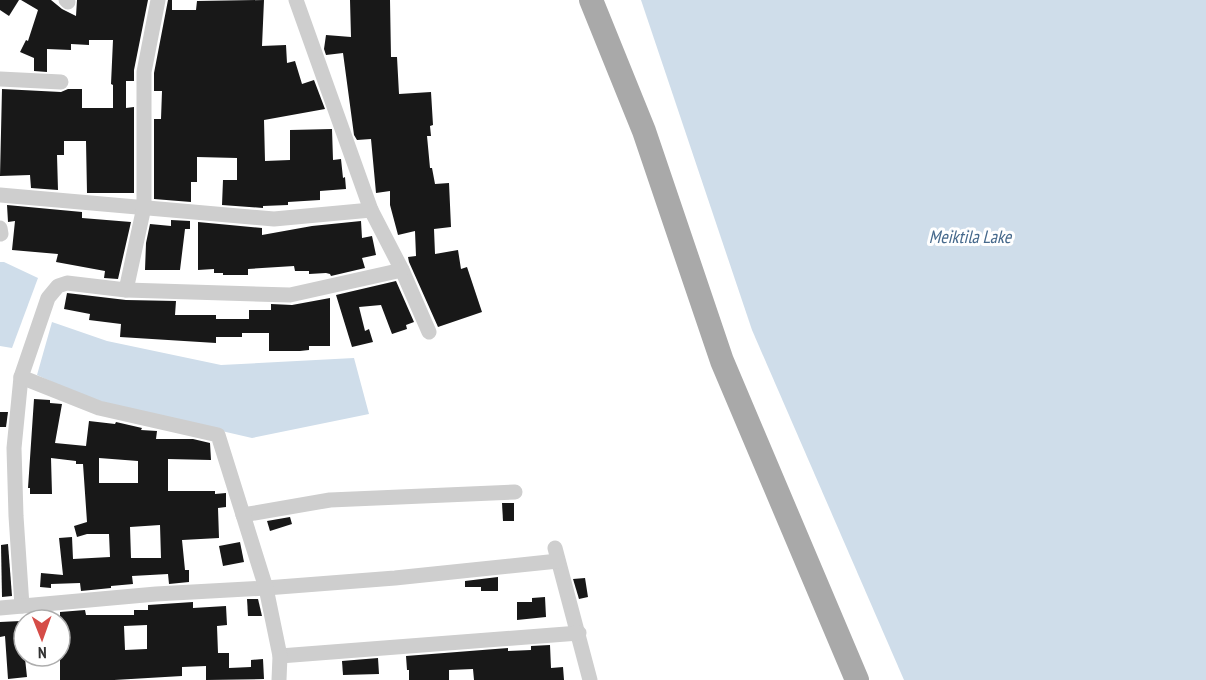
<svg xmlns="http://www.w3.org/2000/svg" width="1206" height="680" font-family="'PT Sans Narrow',sans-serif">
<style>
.water{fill:#cfddea}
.building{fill:#181818;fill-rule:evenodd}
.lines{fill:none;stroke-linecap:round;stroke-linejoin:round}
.street{stroke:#cecece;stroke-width:15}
.primary{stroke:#a9a9a9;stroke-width:24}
.labels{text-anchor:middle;stroke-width:6;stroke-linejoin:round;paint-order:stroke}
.water-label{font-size:18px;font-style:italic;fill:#46698c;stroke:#fff}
</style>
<rect width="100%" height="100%" fill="#fff"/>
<g class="water">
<path d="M641,0H1206V680H904L752,330Z"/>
<path d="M0,262H4L38,278L12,348L0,346Z"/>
<path d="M52,322L107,341L221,365L354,358L369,414L252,438L96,402L37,375Z"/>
</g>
<g class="building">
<path d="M0,0H19L9,16L0,10Z"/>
<path d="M21,0H51L62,9L76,16L77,0H148L134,70V81H126V108L134,107V193H87L86,141H64V155H57L58,190L31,188L30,175L0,176L2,89L61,92L68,89H82V108H113V85L111,84L113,40H89V45L71,44V50L47,49V72L34,71V58L20,52L26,40L28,41L38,10Z"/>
<path d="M168,0H172V10H196L197,1L264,0L262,46L286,45L287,63L295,61L302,84L314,80L325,109L264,120L265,161L290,160V130L332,129L333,160L341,159L343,178L345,177L346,189L320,191V200L288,202V205L263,206V208L222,205L223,180H237V158L197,157V182H191V202L154,199V119H161L162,91H154V73Z"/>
<path d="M350,0H390L391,57H397L399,94L431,92L433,125L430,126L431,136H427L430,168H432L435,184L449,183L451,227L434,229L435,254L458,250L461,269L467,267L482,312L438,327L409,262L408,257L416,256L415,231L398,235L390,205V191L376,193L371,139L357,140L354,135L343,53L326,55L324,49L326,35L351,37Z"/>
<path d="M7,205L82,212V218L131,222L118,279L104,278L105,271L56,262L58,254L12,250L15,221L8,222Z"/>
<path d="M171,220L190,221V229H185L180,270H145L146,243L150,224L171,226Z"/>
<path d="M361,221L362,238L372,236L376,255L362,258L365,268L331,276L330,274L326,273L309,274V271H295L294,266L248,269V275H223V273H214V269L198,270V222L262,228V235L312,226Z"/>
<path d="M396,281L414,322L406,325L407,329L392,334L381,305L359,307L365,331L369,329L373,342L352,347L336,295Z"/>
<path d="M67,293L126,300L176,301L175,315H216V319H249V310H271V304L292,305L330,298V346H309V350L300,351H269V333H242V337H216V343L120,337L121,324L89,320L90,314L64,309Z"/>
<path d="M34,399L50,400V403L62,404L55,443L86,446L89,421L115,424L116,422L142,428L141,430L157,431L156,439H193L210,443L211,460L168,459V491H215V494L226,493V507L218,508L219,538L182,540L185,570H189V582L169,584L168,574L132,576L133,584L111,586V588L81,591L80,583L51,584V588L40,587L41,573L63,575L59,538L72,537L73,559L110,557L109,534H87L77,537L74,526L87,522L83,464H76V461L51,458L52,494H30V488H28ZM99,458L138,461V483H99ZM160,525L161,558H131L130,527Z"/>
<path d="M0,412H8L6,427H0Z"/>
<path d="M502,503H514V521H503Z"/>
<path d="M290,517L292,524L270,531L267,521Z"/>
<path d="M240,542L244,562L223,566L219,546Z"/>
<path d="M8,544L12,596L2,597L1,545Z"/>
<path d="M498,577V591H481V587H465V581Z"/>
<path d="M585,578L588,597L579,599L573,579Z"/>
<path d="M545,597L546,617L517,620V602H532V598Z"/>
<path d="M247,599H258L262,616H248Z"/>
<path d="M193,602V608L226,606L227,625L217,626L218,653H229V668L251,667V660L263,659L264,679L206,680V666L182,667V676L114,680H60V612L85,610L86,615H134V610H148V605ZM147,625V649L125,650L124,626Z"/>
<path d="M21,621L27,677L8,679L5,636L0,637V622Z"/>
<path d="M550,645L551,668L563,667L564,680H474L473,669L449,670V680H409V670H407L406,656L508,648V651L531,650V646Z"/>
<path d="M378,658L379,674L343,675L342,661Z"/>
</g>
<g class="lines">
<g class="street">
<path d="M66,0L68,2"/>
<path d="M296,0L371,210L402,270L429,332"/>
<path d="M0,79L61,82"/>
<path d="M0,195L274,219L371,210"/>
<path d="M0,228L1,234"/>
<path d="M126,290L144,207V72L158,0"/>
<path d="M21,377L14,448L16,516L22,606"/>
<path d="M243,515L330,500L515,492"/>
<path d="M555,548L590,680"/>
<path d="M0,608L156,594L266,588L395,578L558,561"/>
<path d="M280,656L579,633"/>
<path d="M279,680L280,656L266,588L218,435L99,408L21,377L48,298L58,286L67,283L126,290L290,295L402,270"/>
</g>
<path class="primary" d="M591,0L644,131L722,361L857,680"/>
</g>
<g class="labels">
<g class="water-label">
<text x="970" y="243">Meiktila Lake</text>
</g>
</g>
<g transform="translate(42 638) rotate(179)"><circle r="28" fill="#ffffff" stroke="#adadad" stroke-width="1.5"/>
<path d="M0-4.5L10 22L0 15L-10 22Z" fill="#d54c47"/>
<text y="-9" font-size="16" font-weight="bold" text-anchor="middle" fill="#313131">N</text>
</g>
</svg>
